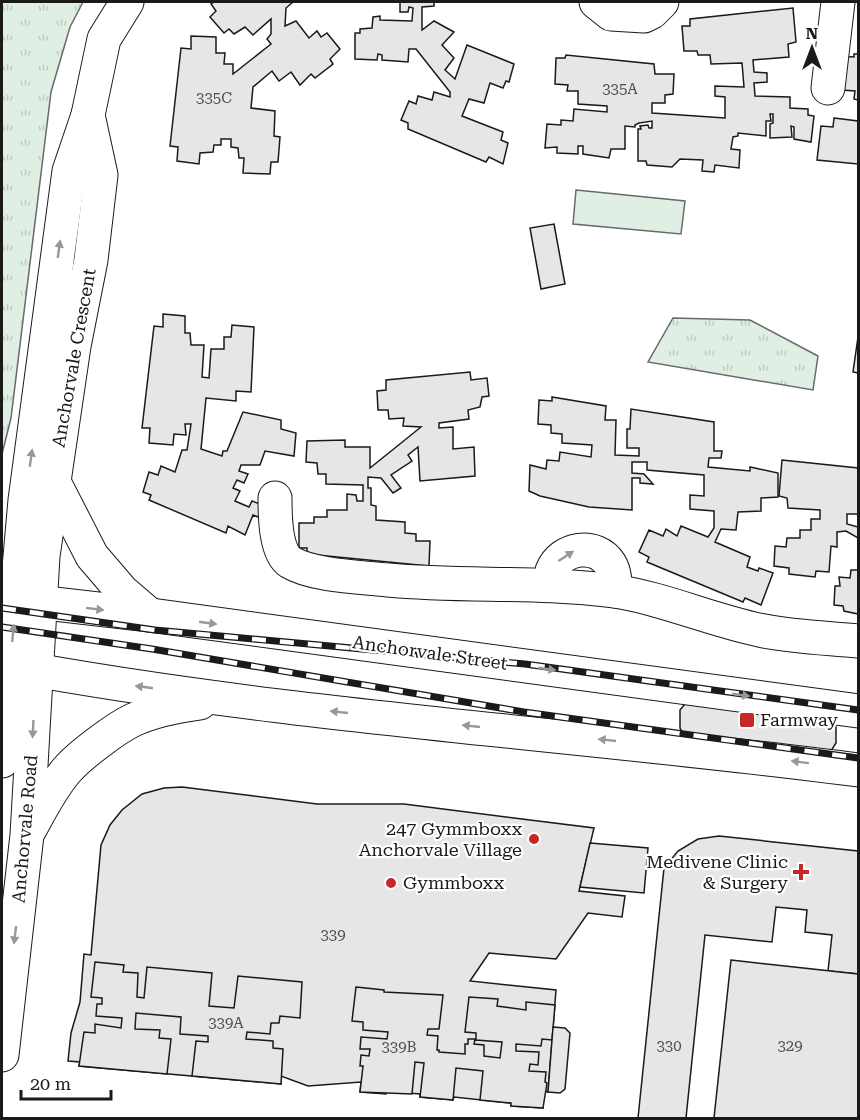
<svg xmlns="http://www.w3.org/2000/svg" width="860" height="1120" font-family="'Roboto Serif',serif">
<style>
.grass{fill:url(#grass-tufts);stroke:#6a6a6a;stroke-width:1.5}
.garden{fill:#e0efe3;stroke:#6a6a6a;stroke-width:1.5}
.building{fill:#e6e6e6;stroke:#1a1a1a;stroke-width:1.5}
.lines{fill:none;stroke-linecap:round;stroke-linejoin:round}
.minor-casing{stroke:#1a1a1a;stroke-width:35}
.minor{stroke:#fff;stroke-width:33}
.rail-casing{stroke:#1a1a1a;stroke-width:7}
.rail{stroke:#fff;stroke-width:4.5;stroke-dasharray:14;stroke-linecap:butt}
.oneway{fill:#989898}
.poi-dot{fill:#c62828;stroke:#fff;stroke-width:2}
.labels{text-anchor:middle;stroke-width:4.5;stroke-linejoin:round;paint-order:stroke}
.number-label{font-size:15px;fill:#4d4d4d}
.street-label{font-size:18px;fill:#1a1a1a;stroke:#fff}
.poi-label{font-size:18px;fill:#1a1a1a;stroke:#fff;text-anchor:start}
</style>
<defs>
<pattern id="grass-tufts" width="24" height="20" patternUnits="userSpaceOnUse" patternTransform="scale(1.5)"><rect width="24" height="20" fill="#e0efe3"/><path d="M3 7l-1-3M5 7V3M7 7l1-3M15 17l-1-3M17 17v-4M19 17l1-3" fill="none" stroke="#c0ccc2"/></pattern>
</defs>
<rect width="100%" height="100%" fill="#fff"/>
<g class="grass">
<path d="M2,2H83L70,27L51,92L11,418L2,454Z"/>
<path d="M673,318L750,320L818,356L813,390L648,362Z"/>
</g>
<path class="garden" d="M576,190L685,201L681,234L573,224Z"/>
<g class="building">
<path d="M214,2H293L286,8L285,26L296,21L309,38L317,31L321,37L327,33L340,49L330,59L333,64L315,78L311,74L300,85L291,72L279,81L272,71L253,87L251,108L275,111L274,136L280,137L278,162H271L270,174L243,173L244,158H239L238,148L231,147V139H221V145H214L213,152L200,153L199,164L177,161L178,147L170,146L181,48L191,49V36L216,37V53H225L224,64H233V74L271,44L267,39L271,34V19L253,35L245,27L234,34L229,29L224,33L210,17L216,11L211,4Z"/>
<path d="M400,2H434V6L422,7V30L434,21L454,32L442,45L454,58L445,70L455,79L467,45L514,64L509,82L506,81L503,88L490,83L484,103L469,99L462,116L503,132L501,140L508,143L503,164L489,157L486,162L408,129V123L401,120L409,101L416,104L418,96L432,100L434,92L450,97V92L416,49H409L408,62L382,60V55L378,54L377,60L355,59V33H360V29L372,28L373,17L380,16V20L412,21L413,8L409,7L408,12H400Z"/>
<path d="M793,8L796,42L788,44L789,57L753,60L754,72L767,73V82L754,83L755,96L790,97V108L808,109V115L814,116L811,142L794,139V127L791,126L792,137L770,138V124L773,123V114H770L771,121H766V136L738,133V136L733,137L731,149L740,150L739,168L715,165L714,172L702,171L703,160L680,159L672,167L647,165L646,161H638V129H641L640,126L648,125L649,128H652V121L639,123L635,125V127L625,126V149H611L609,158L583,154V146H578V154L557,153V147L545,148L547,124L561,125V120L573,121L574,109L607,112V106L578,104V91H567L568,85L555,84L556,58H565L566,55L654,64L655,74H674L673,94L665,95V103H652V113L725,118V97L715,96V86L744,87L742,63L711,64L710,55H698L697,51H684L682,26H690V19Z"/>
<path d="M854,54H858V100L854,99L855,91L842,90L838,56L854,57Z"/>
<path d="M834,118L858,121V164L817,160L821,126L833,127Z"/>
<path d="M554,224L565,284L541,289L530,228Z"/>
<path d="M163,314L185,316V333H190L191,345H204L202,377L209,378L211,349H224V337H231L232,325L254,327L251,392L236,391V401L206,398L201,449L222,456L223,451H227L243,412L281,420V429L296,433L294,456L265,451L260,465H241L239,471L248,474L244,483L237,480L233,488L240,491L235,501L249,507L252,501L270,508L266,520L253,515L245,535L228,526L226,533L149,500L151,495L143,492L149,472L158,475L161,466L175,472L182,450H187L191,424H185L186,435L174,434L173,445L149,443L150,428H142L154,326L163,327Z"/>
<path d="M858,337V373L853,372Z"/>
<path d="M470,372L471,380L487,378L489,396L482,397L480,407L468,410L469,419L439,423V428L453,427V449L474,447L475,476L420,481L418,447L408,455L412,461L391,475L401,488L393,493L381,478L368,477V488H371V505L376,506V520L405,522V533L416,534V541H430L429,566L307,554V548H299V523H314V517H327V510H347V494L356,495L357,501H363V485L326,484V474H318L317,463L306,462L307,441L345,440V447H370V468L421,427L403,426L404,418L389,419L388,410H378L377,391L386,390V380Z"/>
<path d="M552,397L606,406L605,420H616L615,455L639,456V448H627V429H630L631,409L714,422V451H722L721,458H709L708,467L750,471V467L778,473V497L761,498V511L738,512L736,530L721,529L715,542L750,557L747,567L758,571L759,568L773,573L761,605L745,598L743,602L647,562L649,557L639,552L649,530L663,536L666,529L677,536L681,526L708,537L714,528V511L690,509V495L704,496V475L647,470V462H632V473L644,474L653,484L640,483V478H632V510L589,507L540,496L529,491L530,465L546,469L547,460L559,461L560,452L591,457L592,445L562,443V434L551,433V425L538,424L539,400L552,401Z"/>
<path d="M782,460L858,468V514H847V524L858,527V538L846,531L837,532V547L831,546L829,572L816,571L815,577L789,574V568L774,566L775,546L786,547L787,538H800V530H811V519H820V510L788,508L787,498L779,496Z"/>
<path d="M851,570H858V614L844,611L843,606L834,605L835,586H840L839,577L850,578Z"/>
<path d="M690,698L827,712L836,727V743L829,754L686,740L680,728V710Z"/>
<path d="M182,787L317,804H404L594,828L579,891L625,896L622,917L588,913L556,959L489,953L470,981L556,990L548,1092L544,1091L543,1108L511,1106V1103L454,1097L453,1100L420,1097V1094L386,1091V1094L360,1092L361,1082L308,1086L281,1076V1084L79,1066L80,1062L68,1061L71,1033L80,1002L84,954L91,955L101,845L110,825L122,810L142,794L164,788Z"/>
<path d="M719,836L858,851V974L828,971L832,935L805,932L807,910L776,907L772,942L705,935L686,1118H638L664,868L678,851L698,839Z"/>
<path d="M590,843L648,848L644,893L580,887Z"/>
<path d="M731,960L858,974V1118H714Z"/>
<path d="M95,962L124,965L123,972L138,973L137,997L144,998L147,967L212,973L209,1006L234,1008L238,976L302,982L300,1018L280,1016L279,1023H271L270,1034L247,1032L246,1039L273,1041V1048L283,1049L281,1084L192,1076L196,1041L208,1042V1036L180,1034L181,1017L136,1013L135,1029L160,1030L159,1038L171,1039L167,1074L79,1066L84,1032L95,1033V1024L121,1028L122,1018L96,1016L97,1004H102V998L91,997Z"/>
<path d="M356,987L384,990V992L443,995L439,1029H428L427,1035L438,1036L437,1050H439V1052L465,1054V1044H468V1039H475L474,1044L484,1045V1056L500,1058L502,1042L476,1040V1033L465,1032L469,997L498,999L497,1006L526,1010V1002L555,1005L552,1040L542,1039L541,1046L516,1044V1051L539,1052L538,1065L530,1064L529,1071L546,1072L545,1082L547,1083L543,1108L511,1106V1103L480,1100L483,1071L456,1068L453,1100L420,1097L424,1063L415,1062L412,1094L360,1092L363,1066H360L361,1055L369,1056L370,1049H360L361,1037L387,1039L388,1032L363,1030V1022L352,1021Z"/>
<path d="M553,1027L565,1028L570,1033L565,1089L560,1093L548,1092Z"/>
</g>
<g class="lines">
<g class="minor-casing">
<g id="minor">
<path d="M596,2L611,14L644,16L652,12L662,2"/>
<path d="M828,88L838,2"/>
<path d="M53,480L92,556L122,591L150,615"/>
<path d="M275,498C275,514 275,552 290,562C313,576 361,577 388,580C463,587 539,581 614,591C666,599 713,621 764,631C795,637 827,638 858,641"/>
<path d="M550,585C551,581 551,575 552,571C561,547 596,542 610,564C615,572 615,581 615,591"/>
<path d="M2,598L150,615L858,711"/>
<path d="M2,664C285,717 573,733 858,770"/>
<path d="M2,761L25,500L69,171L88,115L104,39L127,2"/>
<path d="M30,829C41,809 52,787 67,770C79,756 116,728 133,720C153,711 178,706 200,703"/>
<path d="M2,1055L27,835L43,556L74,346L91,260L101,175L88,115"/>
</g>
</g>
<use href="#minor" class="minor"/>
<g class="rail-casing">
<g id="rail">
<path d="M2,608L155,630L525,664L858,710"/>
<path d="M2,627L152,649L524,712L858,758"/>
</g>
</g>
<use href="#rail" class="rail"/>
</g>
<defs><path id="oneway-solid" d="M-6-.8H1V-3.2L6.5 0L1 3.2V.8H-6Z" transform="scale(1.5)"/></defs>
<g class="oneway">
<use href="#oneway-solid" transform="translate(59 249) rotate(-82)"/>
<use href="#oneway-solid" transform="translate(31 458) rotate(-82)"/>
<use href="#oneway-solid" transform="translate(566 556) rotate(-33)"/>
<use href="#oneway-solid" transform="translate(95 609) rotate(7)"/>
<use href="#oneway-solid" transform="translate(208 623) rotate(8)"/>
<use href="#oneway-solid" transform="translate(13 633) rotate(-85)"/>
<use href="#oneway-solid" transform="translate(547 669) rotate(8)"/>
<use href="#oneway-solid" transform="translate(144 687) rotate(-172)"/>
<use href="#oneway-solid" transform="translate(741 695) rotate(8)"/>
<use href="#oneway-solid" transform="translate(339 712) rotate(-174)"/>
<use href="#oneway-solid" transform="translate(471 726) rotate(-174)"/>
<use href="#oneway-solid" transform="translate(33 729) rotate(93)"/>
<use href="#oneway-solid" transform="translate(607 740) rotate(-174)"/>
<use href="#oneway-solid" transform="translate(800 762) rotate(-173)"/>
<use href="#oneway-solid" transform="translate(15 935) rotate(97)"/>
</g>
<g class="poi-dot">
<rect x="739" y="712" width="16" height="16" rx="3"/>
<circle cx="534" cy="839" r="6"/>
<path d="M798 863h6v6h6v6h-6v6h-6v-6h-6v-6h6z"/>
<circle cx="391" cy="883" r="6"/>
</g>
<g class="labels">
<g class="number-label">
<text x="620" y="94">335A</text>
<text x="214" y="103">335C</text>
<text x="333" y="940">339</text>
<text x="226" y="1028">339A</text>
<text x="669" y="1051">330</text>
<text x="790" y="1051">329</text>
<text x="399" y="1052">339B</text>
</g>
<g class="street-label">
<text transform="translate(74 358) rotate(-80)" y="6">Anchorvale Crescent</text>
<text transform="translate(430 653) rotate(8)" y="6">Anchorvale Street</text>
<text transform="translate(25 829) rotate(-85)" y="6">Anchorvale Road</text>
</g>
<g class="poi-label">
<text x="760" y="726">Farmway</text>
<text x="522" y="835" text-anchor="end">247 Gymmboxx<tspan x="522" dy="21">Anchorvale Village</tspan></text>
<text x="788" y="868" text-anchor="end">Medivene Clinic<tspan x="788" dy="21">&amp; Surgery</tspan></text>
<text x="403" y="889">Gymmboxx</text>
</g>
</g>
<rect width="860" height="1120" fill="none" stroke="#1a1a1a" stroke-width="6"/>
<g transform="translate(812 48)" stroke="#ffffff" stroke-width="4.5" paint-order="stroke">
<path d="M0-4.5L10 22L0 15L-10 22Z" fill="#1a1a1a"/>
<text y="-9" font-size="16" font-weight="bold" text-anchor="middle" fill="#1a1a1a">N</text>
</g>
<path d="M21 1090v9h90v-9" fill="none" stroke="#1a1a1a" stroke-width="3"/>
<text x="30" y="1090" font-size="18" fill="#1a1a1a" stroke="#ffffff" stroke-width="4.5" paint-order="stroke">20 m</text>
</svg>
